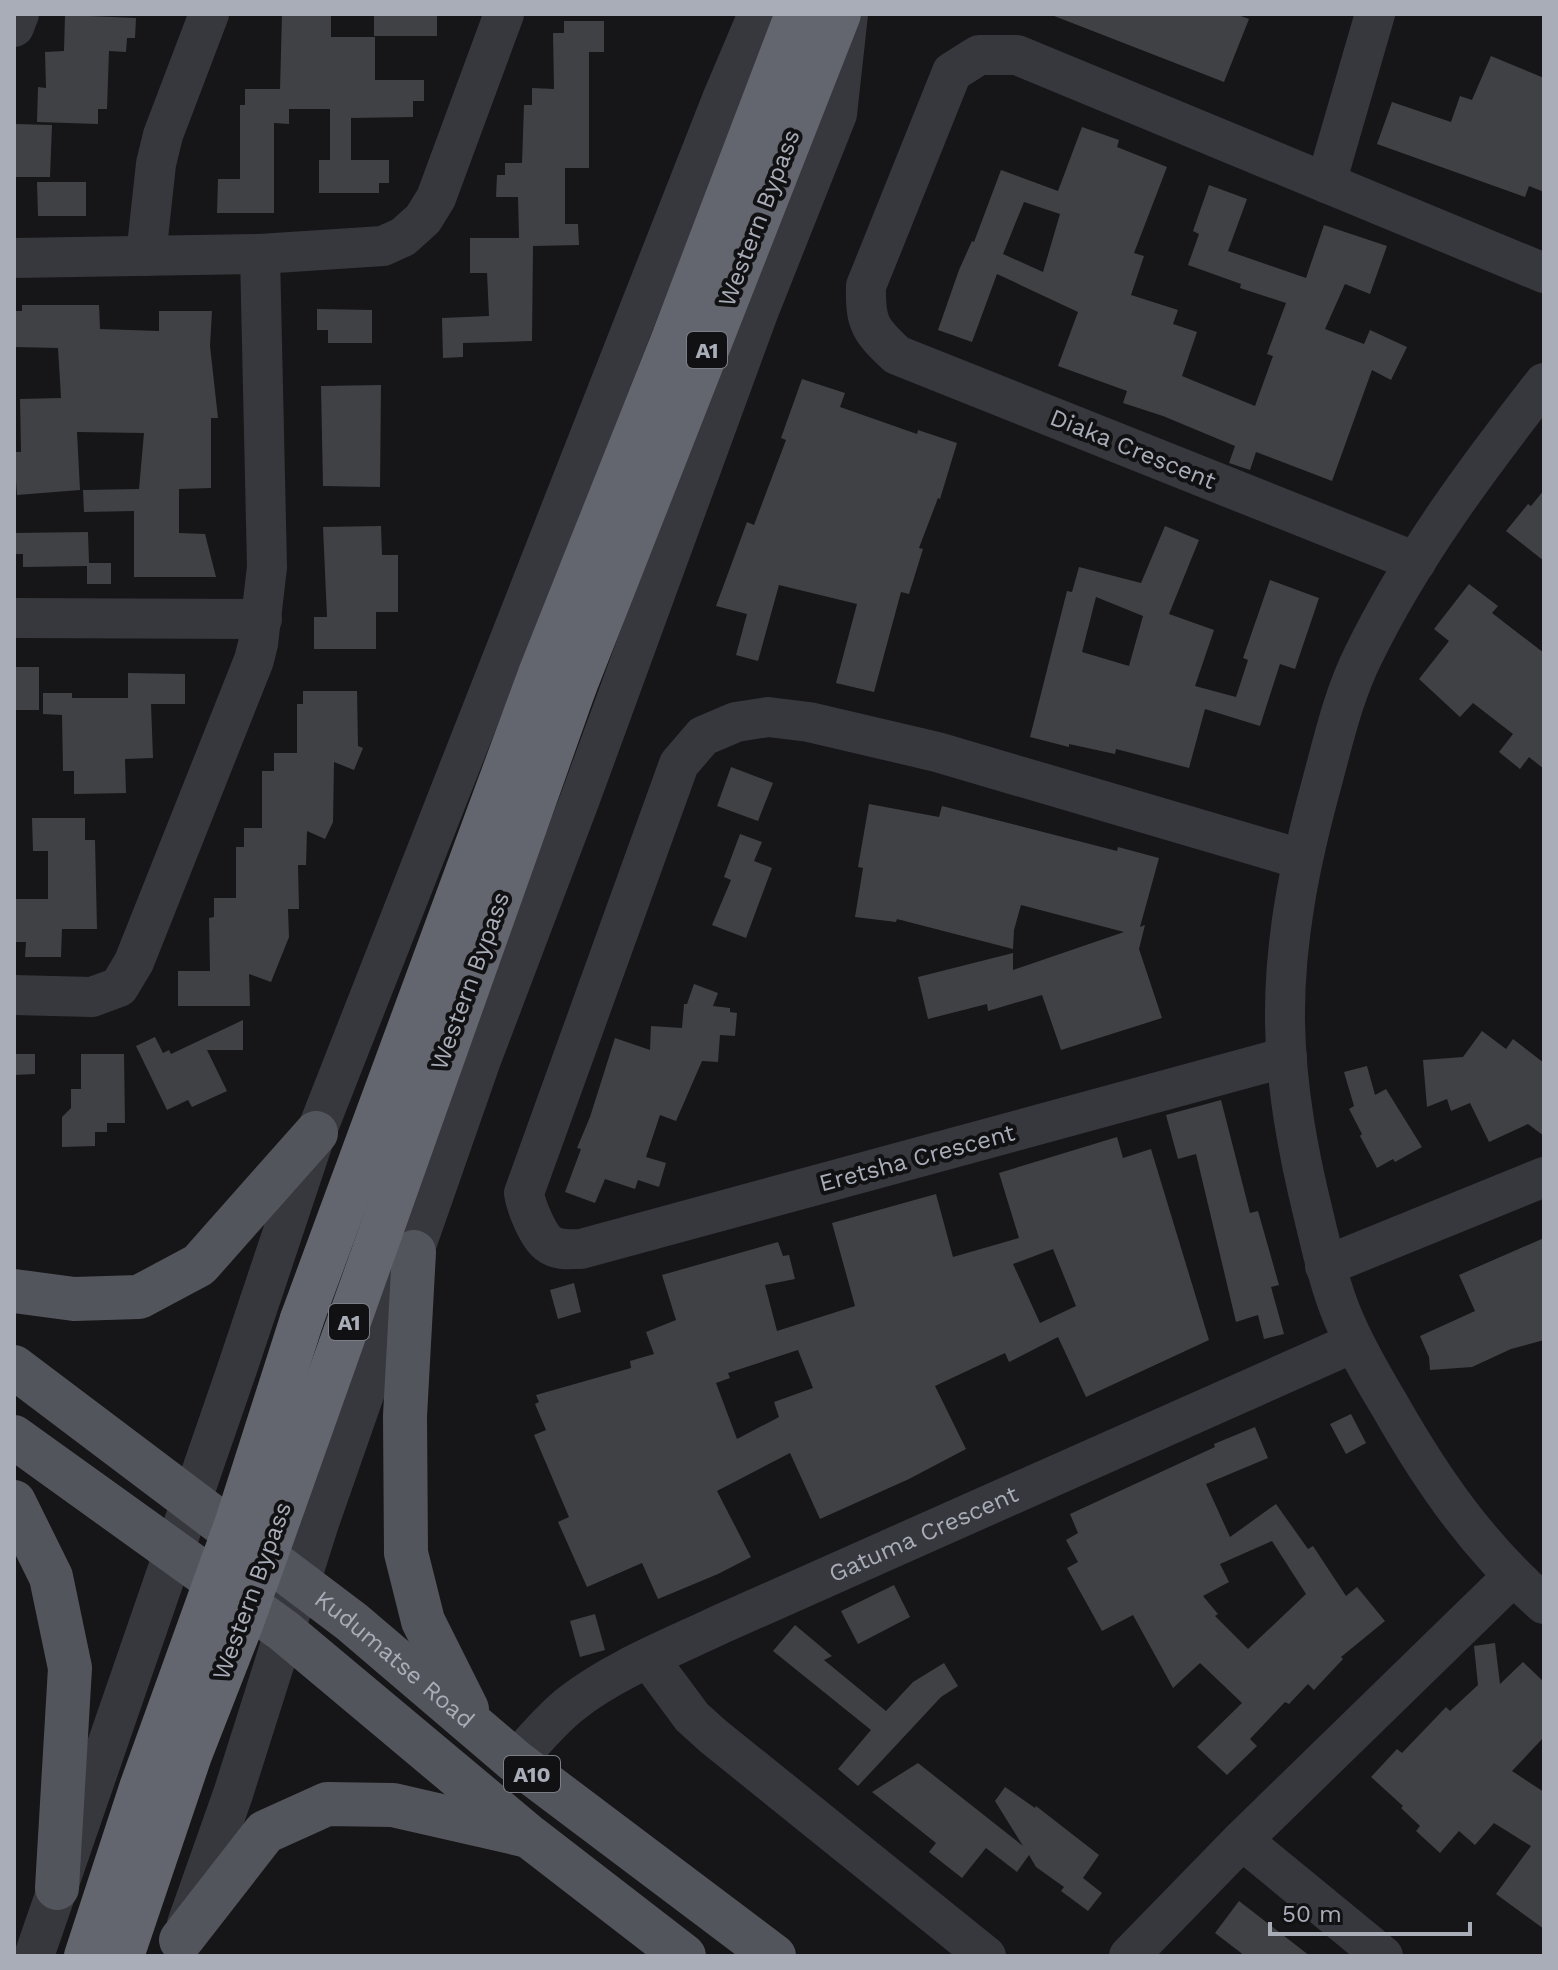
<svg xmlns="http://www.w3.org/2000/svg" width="1558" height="1970" font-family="'Work Sans',sans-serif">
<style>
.building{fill:#404145;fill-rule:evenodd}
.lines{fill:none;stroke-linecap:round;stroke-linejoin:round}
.minor{stroke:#37383d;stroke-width:40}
.major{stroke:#53555c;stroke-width:44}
.highway{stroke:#63666e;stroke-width:44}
.highway-bridge{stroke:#63666e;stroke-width:44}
.labels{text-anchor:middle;stroke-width:8;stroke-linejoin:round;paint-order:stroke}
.shield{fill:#111113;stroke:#7b7e86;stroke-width:2}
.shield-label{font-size:22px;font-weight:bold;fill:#a8adb8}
.street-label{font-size:24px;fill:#a8adb8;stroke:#111113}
</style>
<rect width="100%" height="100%" fill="#161618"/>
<g class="building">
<path d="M282,14H331V37H375V80H424V101H413V117L351,118V160H389V183H379V193H319V160H330V109H289V124L274,123V213H217L218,179H240V105H245V89H280Z"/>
<rect x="374" y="14" width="63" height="22"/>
<path d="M1049,14H1235L1249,19L1224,82Z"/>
<path d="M65,15L136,18L135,38H127L126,52L109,51L107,109H98V124L37,122L38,87L46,88L45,52L64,51Z"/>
<path d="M564,21H604V52H589V168H565V224H578L579,245L533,246L532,341L463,343V357L443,358L442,318L489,316L487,273H470V238H519L518,197H496L497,175H505V163H522L524,105H532V88L554,89L553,33H564Z"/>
<path d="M1491,56L1544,78V192L1529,186L1525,197L1377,144L1392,102L1451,122L1460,96L1472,100Z"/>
<path d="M15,124L52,125L50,177H14Z"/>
<path d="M1082,127L1119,140L1117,147L1167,167L1134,253L1144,256L1131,295L1178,310L1173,324L1197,332L1182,376L1255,406L1273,356L1267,354L1286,303L1240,288L1241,284L1188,265L1199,234L1193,231L1209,185L1247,199L1228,251L1306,278L1324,225L1387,246L1370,294L1345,284L1325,329L1364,344L1370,330L1407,347L1391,380L1372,370L1332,481L1256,452L1250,470L1229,463L1235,446L1163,416L1123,403L1127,391L1058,366L1078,312L997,274L972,342L938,330L959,270L972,241L974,242L1001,170L1058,191ZM1024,202L1060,214L1043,272L1003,254Z"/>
<path d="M37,182H86V216H38Z"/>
<path d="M22,305H99L100,329L159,331V311H212L210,346L218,418H211V488L179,489V533L205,534L216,577H134V511L84,512L83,490L139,489L144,433L77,432L80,490L17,495L14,452H21L20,399L61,398L58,348L14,347V311H22Z"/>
<path d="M317,309L372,310V343H328V330H317Z"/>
<path d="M802,379L845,393L840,407L917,434L918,430L957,443L940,499L938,498L919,548L923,549L909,594L901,592L874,692L836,683L857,604L779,585L758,661L736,655L747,614L716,606L747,522L754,525L786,440L781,438Z"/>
<path d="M381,385L380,487L323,486L321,386Z"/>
<path d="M1544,490V561L1506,531L1528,504L1531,506Z"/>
<path d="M381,526L382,555H398V612H376V649H314V617H327L323,527Z"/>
<path d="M1165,526L1199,540L1169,614L1214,630L1195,686L1236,697L1248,660L1243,658L1270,580L1319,598L1295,669L1280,664L1260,726L1205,709L1189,768L1116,749L1115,754L1069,744V747L1030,737L1067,591L1072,592L1079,567L1141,583ZM1096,597L1143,616L1129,666L1082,652Z"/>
<path d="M88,532L89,563H111V584H87V566L23,567V554H14V533Z"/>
<path d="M1469,584L1498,606L1492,613L1544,653V769L1529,757L1520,769L1499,752L1513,734L1473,703L1460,717L1419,679L1449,641L1434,629Z"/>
<rect x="14" y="667" width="25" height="43"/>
<path d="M128,673L185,674V704H151L153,758L125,759L126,793L74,794V771H63L62,715L43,714V693H72V698H128Z"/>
<path d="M303,691H357L358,746L363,748L354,770L334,762L333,822L325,839L307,831L306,865H298L299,909H288L289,937L271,982L249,974L250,1006H178V971H210L209,918L214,917V898H236V847H244V828H262V771H274V753H297V704H303Z"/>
<path d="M731,767L773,783L758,821L717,806Z"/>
<path d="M869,804L939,817L942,806L1117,851L1118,847L1159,858L1140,927L1145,925L1139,949L1162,1018L1061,1050L1042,995L988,1011L987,1004L928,1019L918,977L1013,953V970L1124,932L1021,905L1014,930L1013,949L897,919L896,922L855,917L863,868L858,867Z"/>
<path d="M32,818H85V840H95L97,929H62L61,957H25L26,942H15L14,899H48V851H33Z"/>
<path d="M740,834L762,842L754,861L772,868L746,938L712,925L731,880L724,877Z"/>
<path d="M694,984L718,993L713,1006L730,1008V1012L737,1013L735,1036L720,1035L718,1062L702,1061L676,1121L660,1115L646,1157L666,1163L659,1187L638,1180L635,1189L605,1179L595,1203L565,1192L581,1149L577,1148L590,1117L615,1038L650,1050L651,1026L682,1028L684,1004H687Z"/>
<path d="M243,1020V1050H207L227,1091L192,1107L188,1100L167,1110L136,1046L155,1037L163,1053L169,1050L171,1054Z"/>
<path d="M1482,1031L1506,1049L1513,1039L1544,1063V1136L1528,1124L1489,1142L1470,1103L1451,1111L1447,1099L1427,1107L1423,1060L1463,1057Z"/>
<path d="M14,1054H35V1074L14,1075Z"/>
<path d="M81,1054H124L125,1123H107V1132H95V1146L62,1147V1117L71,1108V1089H81Z"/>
<path d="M1367,1066L1375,1095L1386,1089L1422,1147L1395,1162L1393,1159L1377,1168L1360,1136L1362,1134L1349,1109L1354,1106L1344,1072Z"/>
<path d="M1221,1100L1250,1213L1258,1211L1279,1285L1271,1287L1284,1334L1264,1339L1258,1315L1236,1322L1196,1154L1178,1159L1166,1115Z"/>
<path d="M1117,1137L1123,1158L1151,1149L1209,1340L1086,1397L1058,1337L1009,1362L1005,1353L935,1386L966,1449L909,1479L820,1519L790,1453L717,1491L751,1557L718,1574L658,1599L642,1563L587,1587L558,1522L569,1517L534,1435L546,1430L535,1404L539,1402L536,1395L631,1368L630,1361L654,1354L646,1332L676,1320L662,1275L778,1242L783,1256L789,1255L795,1279L765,1285L777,1331L855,1306L832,1223L936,1194L953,1257L1019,1238L999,1173ZM1053,1249L1076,1306L1040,1323L1013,1264ZM798,1350L813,1388L774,1402L779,1417L737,1439L716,1383L730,1378L728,1373Z"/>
<path d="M1544,1238V1340L1511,1349L1472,1367L1430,1370L1429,1357L1420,1336L1475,1311L1459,1275Z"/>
<path d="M574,1283L581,1312L558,1319L550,1290Z"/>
<path d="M1351,1414L1366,1443L1346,1454L1330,1424Z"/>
<path d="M1255,1427L1268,1458L1206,1484L1230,1537L1276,1504L1308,1549L1313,1546L1346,1596L1357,1587L1385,1621L1341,1657L1343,1659L1314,1690L1308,1684L1289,1704L1285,1702L1250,1739L1257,1746L1227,1775L1197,1747L1242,1703L1200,1663L1173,1688L1133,1615L1102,1631L1067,1568L1078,1562L1066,1540L1078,1533L1070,1514L1215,1447L1214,1444ZM1272,1541L1306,1594L1248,1649L1215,1616L1218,1614L1203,1596L1229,1582L1220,1564Z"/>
<path d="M894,1585L910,1617L858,1644L841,1611Z"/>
<path d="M595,1614L605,1650L580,1657L570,1621Z"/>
<path d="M795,1625L832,1656L824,1660L886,1711L913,1682L944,1663L958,1686L941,1697L858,1786L838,1769L871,1730L773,1651Z"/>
<path d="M1495,1643L1500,1684L1523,1662L1544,1682V1737L1512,1771L1544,1792V1929L1496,1894L1531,1846L1494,1823L1475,1845L1459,1831L1440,1853L1416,1831L1420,1826L1401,1808L1403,1806L1371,1777L1397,1749L1402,1753L1446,1707L1450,1711L1478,1685L1474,1646Z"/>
<path d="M918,1763L1023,1846L995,1801L1005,1787L1035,1808L1036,1806L1099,1855L1083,1878L1102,1893L1088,1911L1061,1891L1064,1887L1036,1867L1029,1855L1017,1872L986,1848L962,1878L929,1852L936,1843L872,1792Z"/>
<path d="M1239,1901L1310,1956H1245L1215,1933Z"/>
</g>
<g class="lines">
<g class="minor">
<path d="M14,27L19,14"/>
<path d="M1326,183L1375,14"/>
<path d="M146,256L156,164L163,135L209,14"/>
<path d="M14,258L260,254L383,246L403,237L423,219L436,198L504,14"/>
<path d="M1544,383C1477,469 1411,557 1363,656C1343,696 1333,742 1321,786C1300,863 1284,941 1285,1021C1286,1088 1298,1152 1314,1217C1322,1250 1329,1283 1342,1315C1355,1347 1372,1376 1390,1406C1432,1480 1479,1548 1544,1604"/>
<path d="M1416,562L897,355C870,330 865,323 866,286L952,72L979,55H1017L1544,273"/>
<path d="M14,618L262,619"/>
<path d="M14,995L92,997L119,987L134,962L254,660L258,644L267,567L260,254"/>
<path d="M1287,1057L581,1249C570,1249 559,1251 549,1244C538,1237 526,1206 524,1193L679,764L703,736L736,722L768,717L809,722L937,752L1301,859"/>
<path d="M1325,1266L1544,1177"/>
<path d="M649,1659L692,1717L713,1736L986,1956"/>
<path id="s1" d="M515,1761C533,1742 551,1719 572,1703C614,1670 673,1647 721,1624L1353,1343"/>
<path d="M1242,1840L1383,1956"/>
<path d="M187,1924L233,1794L319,1523L481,1060L580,799L758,313L837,114L848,14"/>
<path d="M34,1956L237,1369L316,1133L722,99L758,14"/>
<path d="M1129,1956L1242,1840L1513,1576"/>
</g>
<g class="major">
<path d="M414,1252L405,1416L406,1553L423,1621L467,1709"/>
<path d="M14,1291L74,1299L139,1297L199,1265L316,1133"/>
<path id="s2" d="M14,1367L352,1622L515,1761L774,1956"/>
<path d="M14,1437L284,1631L530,1837L684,1956"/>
<path d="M14,1502L51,1577L70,1668L57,1888"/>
<path d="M181,1940L265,1832L327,1804L393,1805L524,1835"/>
</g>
<g class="highway">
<path d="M575,686L839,14"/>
<path d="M302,1319L540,674L672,342L797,14"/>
</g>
<g class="highway-bridge">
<path d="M86,1956L141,1788L237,1522L302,1319"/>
<path d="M122,1956L190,1755L242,1622L575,686"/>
</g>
</g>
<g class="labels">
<g class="shield">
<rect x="687" y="332" width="40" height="36" rx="6"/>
<rect x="329" y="1304" width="40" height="36" rx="6"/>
<rect x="504" y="1756" width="56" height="36" rx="6"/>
</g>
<g class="shield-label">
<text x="707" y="358">A1</text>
<text x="349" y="1330">A1</text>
<text x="532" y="1782">A10</text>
</g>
<g class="street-label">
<text transform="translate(759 218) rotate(-69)" y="8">Western Bypass</text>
<text transform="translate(1133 449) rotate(22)" y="8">Diaka Crescent</text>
<text transform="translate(470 981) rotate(-70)" y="8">Western Bypass</text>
<text transform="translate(917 1158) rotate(-15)" y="8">Eretsha Crescent</text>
<text dy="8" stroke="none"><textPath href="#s1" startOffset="472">Gatuma Crescent</textPath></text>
<text transform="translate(252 1591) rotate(-70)" y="8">Western Bypass</text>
<text dy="8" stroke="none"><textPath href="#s2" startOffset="480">Kudumatse Road</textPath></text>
</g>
</g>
<rect width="1558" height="1970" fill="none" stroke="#a8adb8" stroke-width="32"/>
<path d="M1270 1922v12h200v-12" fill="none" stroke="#a8adb8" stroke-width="4"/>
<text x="1282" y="1922" font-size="24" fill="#a8adb8" stroke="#111113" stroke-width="6" paint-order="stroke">50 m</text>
</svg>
